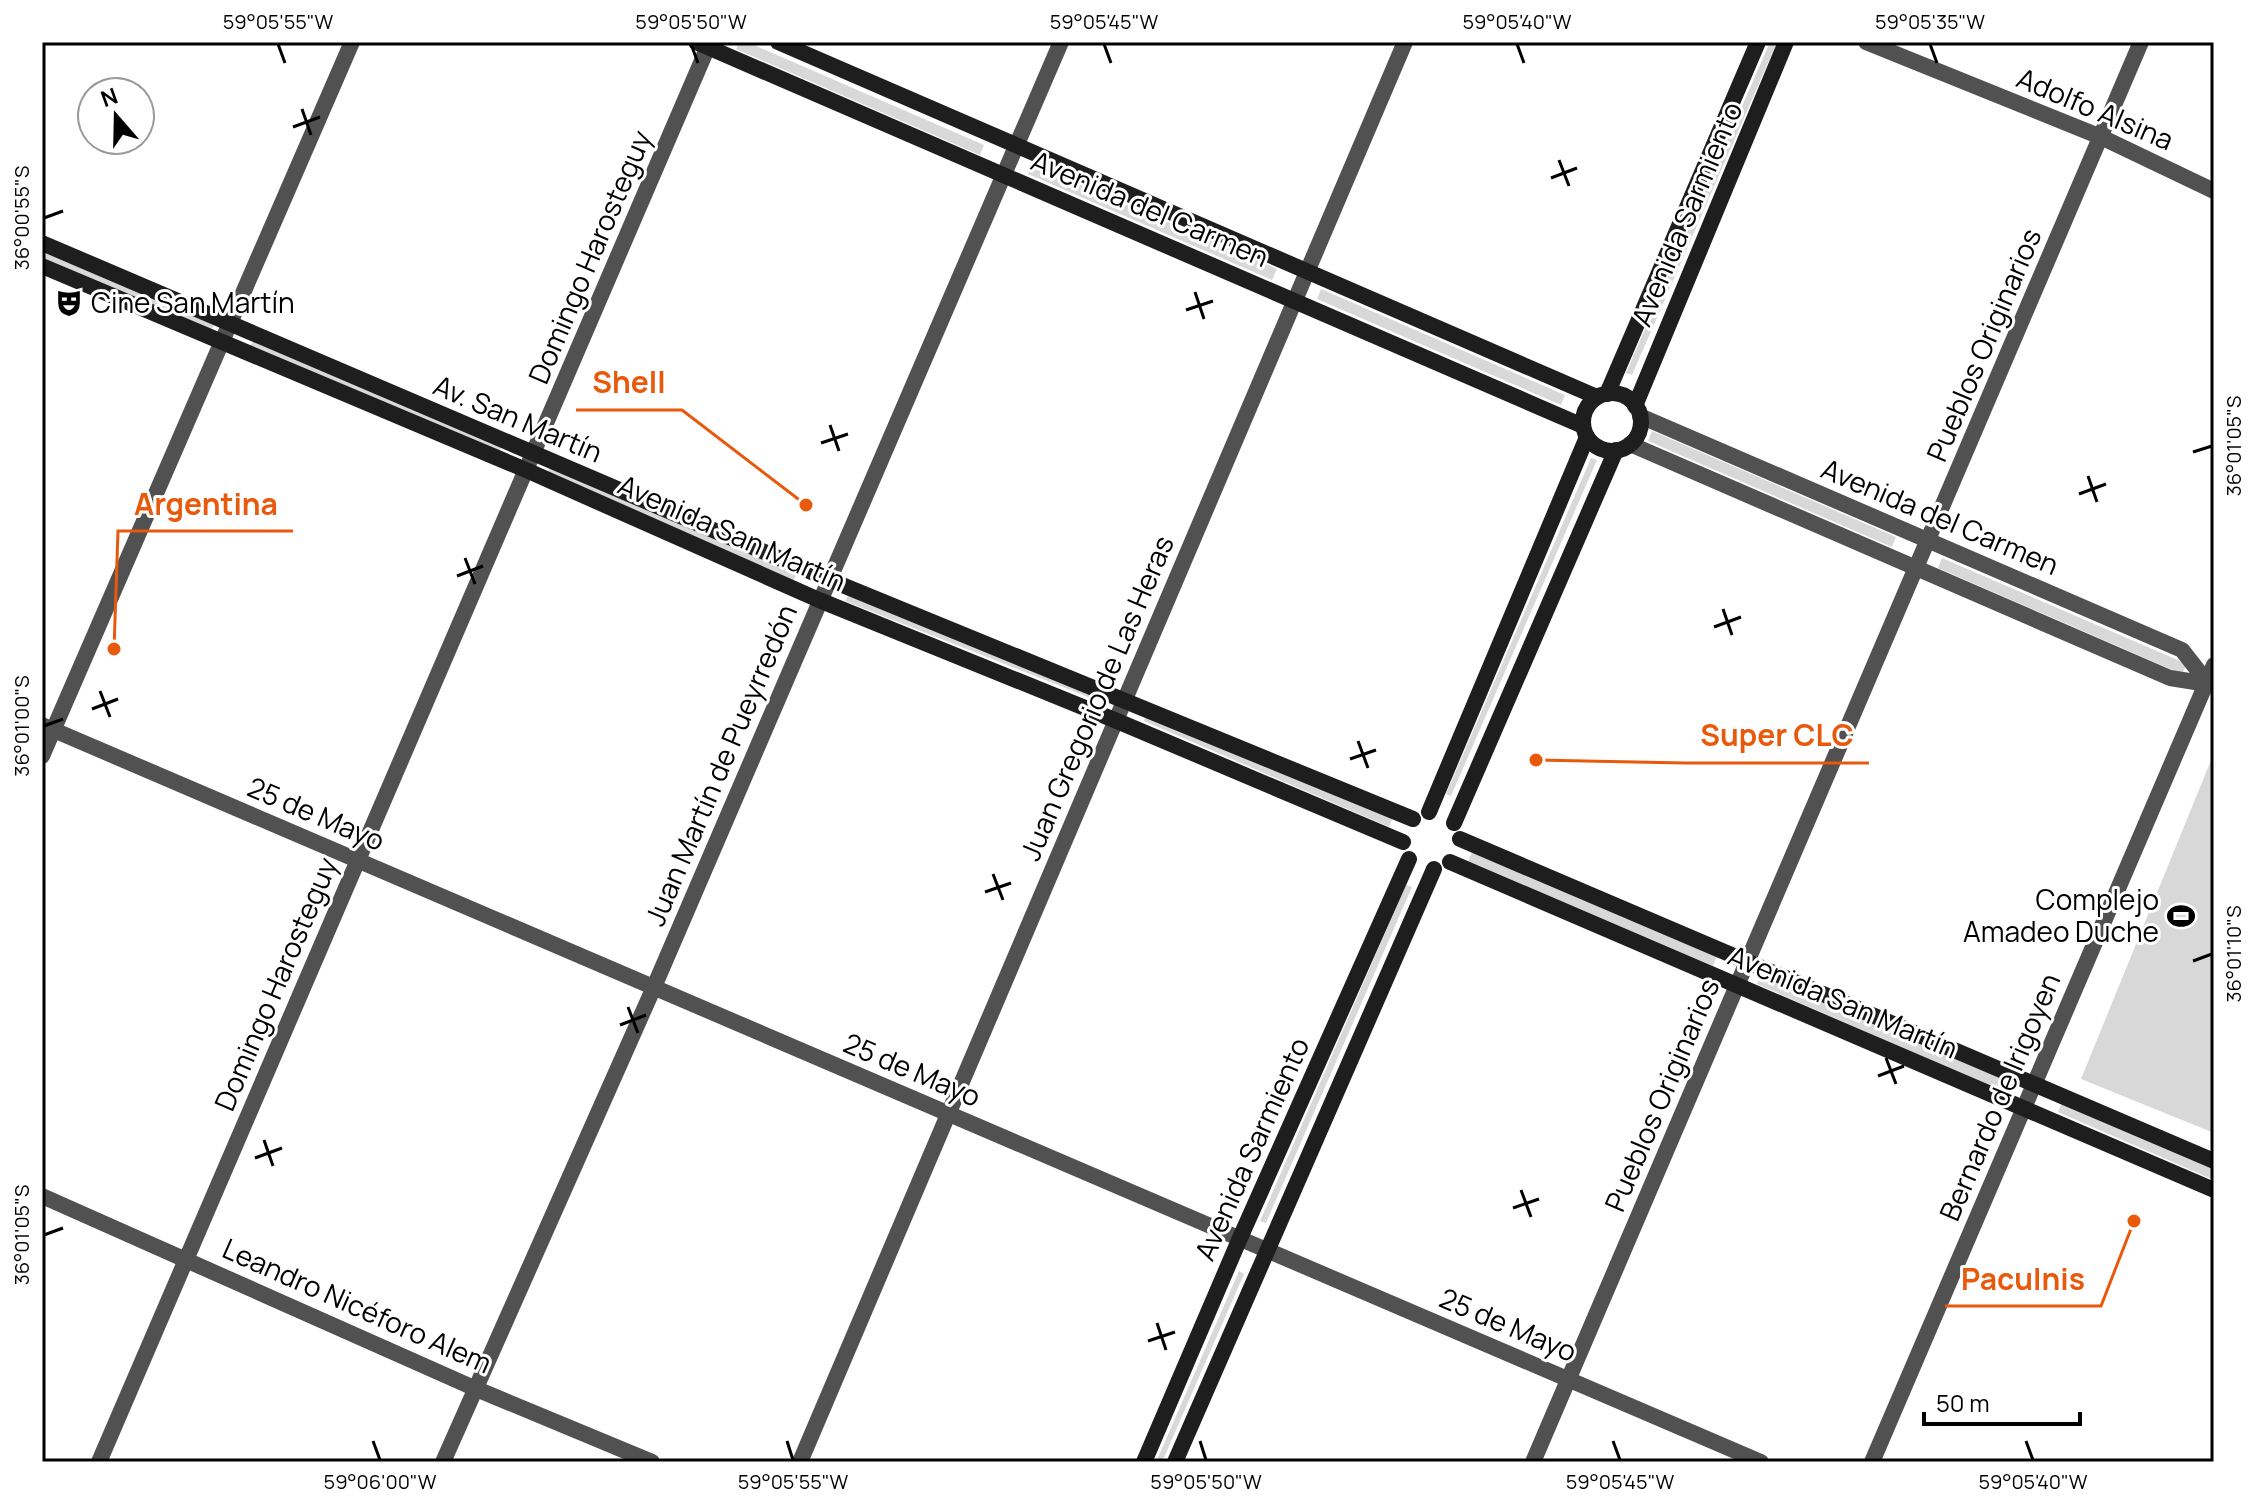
<svg xmlns="http://www.w3.org/2000/svg" width="2256" height="1504" font-family="Manrope,sans-serif">
<style>
.green{fill:#d8d8d8}
.lines{fill:none;stroke-linecap:round;stroke-linejoin:round}
.minor{stroke:#515151;stroke-width:16}
.tertiary{stroke:#515151;stroke-width:16}
.secondary{stroke:#1e1e1e;stroke-width:16}
.ticks{fill:none;stroke:#000;stroke-width:3}
.labels{text-anchor:middle;stroke-width:6;stroke-linejoin:round;paint-order:stroke}
.street-label{font-size:28px;fill:#000;stroke:#fff}
.poi-label{font-size:28px;fill:#000;stroke:#fff;text-anchor:start}
.leader{fill:none;stroke:#e8590c;stroke-width:3}
.callout-dot{fill:#e8590c;stroke:#fff;stroke-width:3}
.callout-label{font-size:30px;text-anchor:middle;font-weight:bold;fill:#e8590c;stroke:#fff;stroke-width:6;stroke-linejoin:round;paint-order:stroke}
.neatline{fill:none;stroke:#000;stroke-width:3}
.ticks-label{font-size:20px;text-anchor:middle;fill:#000}
</style>
<rect width="100%" height="100%" fill="#fff"/>
<g class="green">
<path d="M739,42H747L984,145L980,155L736,49Z"/>
<path d="M1770,42H1777L1632,375L1626,373Z"/>
<path d="M1032,164L1277,269L1272,280L1028,174Z"/>
<path d="M42,252L216,322L211,330L42,261Z"/>
<path d="M1321,289L1565,395L1561,405L1317,299Z"/>
<path d="M254,341L501,447L499,453L249,347Z"/>
<path d="M1652,431L1896,537L1892,547L1648,441Z"/>
<path d="M1591,458L1597,460L1451,796L1446,794Z"/>
<path d="M550,468L797,573L793,582L546,474Z"/>
<path d="M1942,558L2187,664L2182,674L1938,568Z"/>
<path d="M849,594L1098,690L1093,699L845,601Z"/>
<path d="M1149,710L1393,817L1389,827L1144,721Z"/>
<path d="M2214,753V1133L2081,1079Z"/>
<path d="M1473,850L1717,956L1713,966L1468,861Z"/>
<path d="M1406,885L1412,887L1266,1223L1260,1221Z"/>
<path d="M1761,974L2006,1080L2001,1091L1757,984Z"/>
<path d="M2062,1102L2214,1168V1180L2058,1112Z"/>
<path d="M1239,1271L1244,1274L1162,1462H1156Z"/>
</g>
<g class="lines">
<g class="minor">
<path d="M1866,42L2101,137L2214,191"/>
<path d="M42,725L1761,1462"/>
<path d="M42,756L352,42"/>
<path d="M42,1196L474,1388L652,1462"/>
<path d="M99,1462L710,42"/>
<path d="M443,1462L654,987L1061,42"/>
<path d="M800,1462L1405,42"/>
<path d="M1533,1462L2141,42"/>
<path d="M1872,1462L2214,665"/>
</g>
<g class="tertiary">
<path d="M1640,416L2182,650L2207,682"/>
<path d="M1630,444L2170,678L2214,685"/>
</g>
<g class="secondary">
<path d="M696,42L1583,426"/>
<path d="M778,42L1597,397"/>
<path d="M42,243L830,580L1413,819"/>
<path d="M42,266L526,470L819,600L1117,721L1403,842"/>
<circle cx="1612" cy="422" r="29"/>
<path d="M1607,394L1758,42"/>
<path d="M1635,406L1786,42"/>
<path d="M1429,812L1587,437"/>
<path d="M1454,823L1616,450"/>
<path d="M1460,839L2214,1161"/>
<path d="M1450,862L2214,1190"/>
<path d="M1144,1462L1240,1238L1409,859"/>
<path d="M1175,1462L1434,869"/>
</g>
</g>
<path class="ticks" d="M278,44L285,63M691,44L698,63M1104,44L1111,63M1517,44L1524,63M1930,44L1937,63M302,109L311,135M293,127L320,117M1559,160L1569,186M1551,178L1577,168M44,218L63,211M1195,292L1204,319M1186,310L1213,301M830,425L839,451M821,443L848,434M2193,452L2212,446M2088,476L2097,502M2079,494L2106,484M465,558L475,584M457,576L483,566M1723,609L1732,635M1714,627L1741,617M100,691L110,717M92,709L118,699M44,726L63,719M1358,741L1368,768M1350,759L1376,750M993,874L1003,900M985,892L1011,883M2193,961L2212,954M628,1007L638,1033M620,1025L646,1015M1886,1058L1896,1084M1878,1076L1904,1066M264,1140L273,1166M255,1158L282,1148M1521,1190L1531,1217M1513,1208L1539,1199M44,1235L63,1228M1157,1323L1166,1350M1148,1341L1175,1332M373,1441L380,1460M787,1441L793,1460M1200,1441L1206,1460M1613,1441L1620,1460M2026,1441L2033,1460"/>
<defs>
<g id="theatre-bare" transform="scale(2.16)"><path d="M-5-5.5Q0-4 5-5.5V0Q5 5 0 6Q-5 5-5 0ZM-3.3-2.5H-1v1.5H-3.3ZM1-2.5H3.3v1.5H1ZM-2.8 1Q0 5.5 2.8 1Z" fill="#000" stroke="#fff" stroke-width="2.5" paint-order="stroke"/></g>
<g id="stadium-bare" transform="scale(2.16)"><path d="M0-5a6.5 5 0 1 0 0 10a6.5 5 0 1 0 0-10ZM-3.5-1.8h7v3.6h-7Z" fill="#000" stroke="#fff" stroke-width="2.5" paint-order="stroke"/></g>
</defs>
<g fill-rule="evenodd">
<use href="#theatre-bare" x="69" y="303"/>
<use href="#stadium-bare" x="2181" y="916"/>
</g>
<g class="labels">
<g class="street-label">
<text transform="translate(2095 109) rotate(23)" y="10">Adolfo Alsina</text>
<text transform="translate(1150 209) rotate(23)" y="10">Avenida del Carmen</text>
<text transform="translate(1687 214) rotate(-67)" y="10">Avenida Sarmiento</text>
<text transform="translate(590 257) rotate(-67)" y="10">Domingo Harosteguy</text>
<text transform="translate(1984 345) rotate(-67)" y="10">Pueblos Originarios</text>
<text transform="translate(518 419) rotate(23)" y="10">Av. San Martín</text>
<text transform="translate(1940 517) rotate(23)" y="10">Avenida del Carmen</text>
<text transform="translate(732 533) rotate(24)" y="10">Avenida San Martín</text>
<text transform="translate(1097 698) rotate(-67)" y="10">Juan Gregorio de Las Heras</text>
<text transform="translate(721 765) rotate(-67)" y="10">Juan Martín de Pueyrredón</text>
<text transform="translate(316 814) rotate(23)" y="10">25 de Mayo</text>
<text transform="translate(276 984) rotate(-67)" y="10">Domingo Harosteguy</text>
<text transform="translate(1843 1002) rotate(23)" y="10">Avenida San Martín</text>
<text transform="translate(912 1070) rotate(23)" y="10">25 de Mayo</text>
<text transform="translate(1662 1095) rotate(-67)" y="10">Pueblos Originarios</text>
<text transform="translate(2000 1097) rotate(-67)" y="10">Bernardo de Irigoyen</text>
<text transform="translate(1252 1149) rotate(-66)" y="10">Avenida Sarmiento</text>
<text transform="translate(357 1306) rotate(24)" y="10">Leandro Nicéforo Alem</text>
<text transform="translate(1508 1325) rotate(23)" y="10">25 de Mayo</text>
</g>
<g class="poi-label">
<text x="91" y="313">Cine San Martín</text>
<text x="2159" y="910" text-anchor="end">Complejo<tspan x="2159" dy="32">Amadeo Duche</tspan></text>
</g>
</g>
<path class="leader" d="M806 505L682 410H576M114 649L118 531H293M1536 760L1684 763H1869M2134 1221L2101 1306H1945"/>
<g class="callout-dot">
<circle cx="806" cy="505" r="8"/>
<circle cx="114" cy="649" r="8"/>
<circle cx="1536" cy="760" r="8"/>
<circle cx="2134" cy="1221" r="8"/>
</g>
<g class="callout-label">
<text x="629" y="393">Shell</text>
<text x="206" y="515">Argentina</text>
<text x="1777" y="746">Super CLC</text>
<text x="2023" y="1290">Paculnis</text>
</g>
<rect width="2256" height="1504" fill="none" stroke="#ffffff" stroke-width="88"/>
<g transform="translate(116 116) rotate(340)"><circle r="38" fill="#ffffff" stroke="#999999" stroke-width="2"/>
<path d="M0-6L14 30L0 20L-14 30Z" fill="#000000"/>
<text y="-12" font-size="22" font-weight="bold" text-anchor="middle" fill="#000000">N</text>
</g>
<path d="M1924 1412v12h156v-12" fill="none" stroke="#000000" stroke-width="4"/>
<text x="1936" y="1412" font-size="24" fill="#000000" stroke="#ffffff" stroke-width="6" paint-order="stroke">50 m</text>
<rect x="44" y="44" width="2168" height="1416" class="neatline"/>
<g class="ticks-label">
<text x="278" y="29">59°05'55"W</text>
<text x="691" y="29">59°05'50"W</text>
<text x="1104" y="29">59°05'45"W</text>
<text x="1517" y="29">59°05'40"W</text>
<text x="1930" y="29">59°05'35"W</text>
<text transform="translate(22 218) rotate(-90)" y="7">36°00'55"S</text>
<text transform="translate(2234 446) rotate(-90)" y="7">36°01'05"S</text>
<text transform="translate(22 726) rotate(-90)" y="7">36°01'00"S</text>
<text transform="translate(2234 954) rotate(-90)" y="7">36°01'10"S</text>
<text transform="translate(22 1235) rotate(-90)" y="7">36°01'05"S</text>
<text x="380" y="1489">59°06'00"W</text>
<text x="793" y="1489">59°05'55"W</text>
<text x="1206" y="1489">59°05'50"W</text>
<text x="1620" y="1489">59°05'45"W</text>
<text x="2033" y="1489">59°05'40"W</text>
</g>
</svg>
